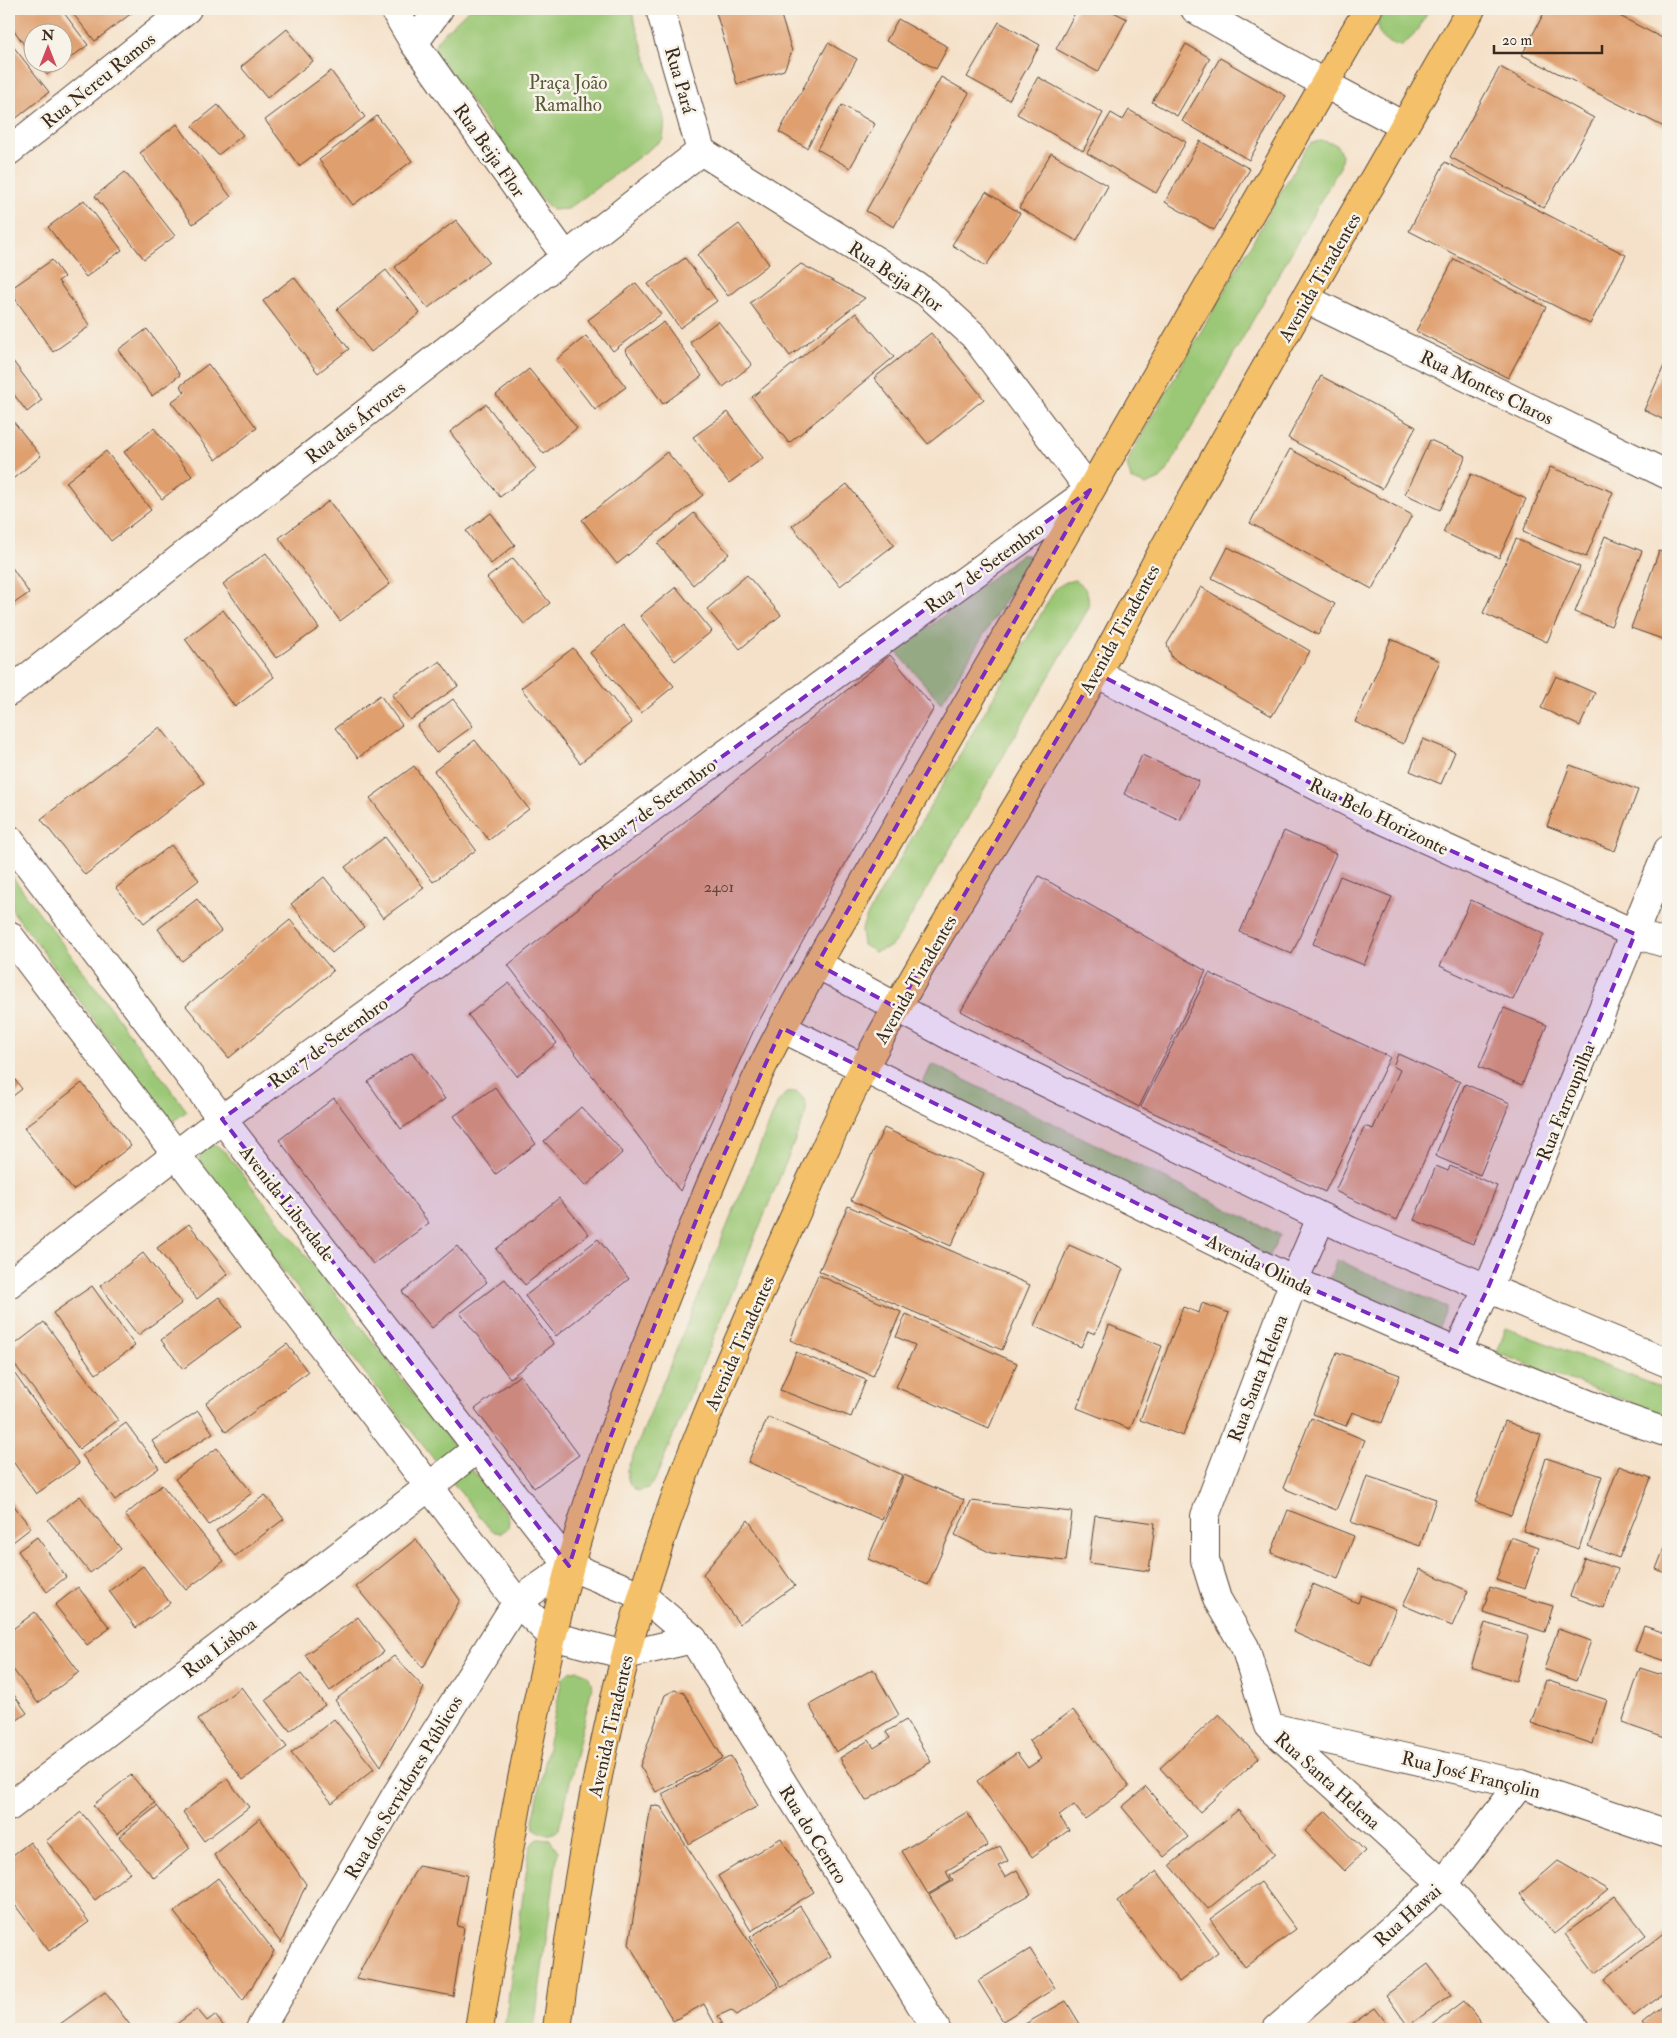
<svg xmlns="http://www.w3.org/2000/svg" width="1677" height="2038" font-family="'IM FELL Double Pica',serif">
<style>
.green{fill:#9bc876;stroke:#6b794a}
.building{fill:#df9f6e}
.lines{fill:none;stroke-linecap:round;stroke-linejoin:round}
.minor-casing{stroke:#574538;stroke-width:30}
.major-casing{stroke:#574538;stroke-width:30}
.minor{stroke:#fff;stroke-width:28}
.major{stroke:#f4c16a;stroke-width:28}
.marked{fill:#7b2cbf;fill-opacity:0.2;stroke:#7b2cbf;stroke-width:4;stroke-dasharray:10 6;stroke-linejoin:round}
.labels{text-anchor:middle;stroke-width:5;stroke-linejoin:round;paint-order:stroke}
.number-label{font-size:16px;fill:#644732}
.street-label{font-size:19px;fill:#3b2a1e;stroke:#f7f3e8}
.park-label{font-size:19px;fill:#585938;stroke:#f7f3e8}
</style>
<rect width="100%" height="100%" fill="#f7f3e8"/>
<filter id="ink" filterUnits="userSpaceOnUse"><feTurbulence type="fractalNoise" baseFrequency=".02" numOctaves="2"/><feDisplacementMap in="SourceGraphic" scale="10" xChannelSelector="R" yChannelSelector="G"/><feConvolveMatrix kernelMatrix="1 2 1 2 8 2 1 2 1" color-interpolation-filters="sRGB"/></filter>
<filter id="wash" filterUnits="userSpaceOnUse"><feTurbulence type="fractalNoise" baseFrequency=".0096" numOctaves="4" result="noise"/><feDisplacementMap in="SourceGraphic" scale="20" xChannelSelector="R" yChannelSelector="G"/><feGaussianBlur stdDeviation="1.12" result="paint"/><feColorMatrix in="noise" values="0 0 0 0 0 0 0 0 0 0 0 0 0 0 0 0 0 1.4 0 .05"/><feComposite in="paint" operator="in"/></filter>
<g filter="url(#wash)">
<rect width="100%" height="100%" fill="#f5e1c9"/>
<g class="green">
<path d="M469,9H631L665,121L663,139L568,209L552,210L537,194L434,50L437,40Z"/>
<path d="M1387,9H1430L1414,35L1402,46C1390,45 1376,38 1378,23C1379,19 1384,13 1387,9Z"/>
<path d="M1323,141L1336,144L1342,155L1340,167L1167,471L1160,479L1146,485L1131,479L1127,465L1132,452L1305,150L1312,142Z"/>
<path d="M1021,555H1029L1027,565L941,703L897,652Z"/>
<path d="M1075,580C1087,588 1090,594 1088,609L899,937L890,947L875,952L863,945L861,930L867,916L1056,588L1066,582Z"/>
<path d="M9,872L187,1111L171,1123L9,906Z"/>
<path d="M932,1064L1280,1235L1269,1257L922,1085Z"/>
<path d="M797,1092C806,1100 808,1104 805,1116L655,1480L648,1488L638,1491C628,1485 628,1481 627,1470L778,1102L786,1093Z"/>
<path d="M216,1145L226,1153L506,1513L509,1520L508,1528L501,1533L495,1532L489,1528L202,1169L199,1157L203,1148Z"/>
<path d="M1337,1260L1447,1307L1438,1329L1328,1282Z"/>
<path d="M1506,1328L1668,1390V1416L1497,1353Z"/>
<path d="M577,1670C587,1672 590,1677 592,1686L559,1829C551,1837 542,1835 534,1828L533,1821L562,1679L569,1672Z"/>
<path d="M538,1839L550,1840L558,1851L534,2029H504L530,1846Z"/>
</g>
<g id="blocks">
<g class="building">
<path d="M14,9H61L88,45L47,75L38,62H62V32H32V56L9,23V13Z"/>
<path d="M69,9H137L95,41Z"/>
<path d="M715,9H779L792,51L784,70L737,84Z"/>
<path d="M1077,9H1108L1127,19L1098,72L1056,49Z"/>
<path d="M1546,9H1606L1668,41V129L1522,55Z"/>
<path d="M898,19L948,47L936,69L886,41Z"/>
<path d="M999,22L1040,45L1009,100L967,77Z"/>
<path d="M287,29L313,61L267,98L241,67Z"/>
<path d="M9,41L49,92L9,124Z"/>
<path d="M828,43L857,59L807,148L779,132Z"/>
<path d="M1186,44L1210,58L1177,116L1152,102Z"/>
<path d="M1220,58L1286,96L1249,160L1182,121Z"/>
<path d="M1500,67L1594,118L1544,208L1450,157Z"/>
<path d="M331,71L365,117L299,166L265,120Z"/>
<path d="M941,77L969,93L894,227L866,211Z"/>
<path d="M1038,77L1103,113L1083,151L1017,114Z"/>
<path d="M218,105L243,135L218,155L192,126Z"/>
<path d="M842,105L875,124L850,168L817,149Z"/>
<path d="M1129,110L1186,142L1156,193L1087,153L1111,113L1123,120Z"/>
<path d="M377,116L412,161L353,205L319,160Z"/>
<path d="M177,124L231,197L193,224L140,153Z"/>
<path d="M1200,141L1250,169L1214,230L1165,202Z"/>
<path d="M1051,153L1108,186L1077,241L1019,208Z"/>
<path d="M1445,162L1626,255L1590,324L1409,231Z"/>
<path d="M125,172L175,236L144,259L95,196Z"/>
<path d="M986,192L1020,213L986,266L952,245Z"/>
<path d="M84,200L122,250L86,277L48,227Z"/>
<path d="M456,220L489,262L428,308L395,267Z"/>
<path d="M739,224L769,264L728,296L697,255Z"/>
<path d="M685,258L717,301L680,328L648,284Z"/>
<path d="M1454,259L1546,307L1508,378L1416,331Z"/>
<path d="M52,260L64,277L58,281L90,326L53,352L9,290Z"/>
<path d="M801,264L865,298L790,356L750,303Z"/>
<path d="M386,270L420,313L371,352L337,309Z"/>
<path d="M294,277L349,349L318,373L263,301Z"/>
<path d="M636,283L661,314L613,351L588,320Z"/>
<path d="M856,313L894,357L789,443L752,397Z"/>
<path d="M718,321L752,365L723,387L690,342Z"/>
<path d="M664,322L702,376L663,404L625,350Z"/>
<path d="M147,329L180,375L152,396L118,350Z"/>
<path d="M931,333L984,399L928,444L874,378Z"/>
<path d="M586,336L626,387L595,410L556,360Z"/>
<path d="M9,356L42,400L27,412L9,388Z"/>
<path d="M1668,357V422L1644,410Z"/>
<path d="M208,364L257,428L216,460L171,402L185,392L180,386Z"/>
<path d="M529,369L577,428L544,454L496,395Z"/>
<path d="M1321,376L1416,427L1382,489L1288,438Z"/>
<path d="M486,404L536,469L500,497L450,432Z"/>
<path d="M728,412L763,458L729,483L693,437Z"/>
<path d="M13,421L41,456L9,482V424Z"/>
<path d="M154,428L192,476L162,499L124,452Z"/>
<path d="M1430,440L1466,456L1440,510L1405,494Z"/>
<path d="M1290,449L1412,515L1372,589L1250,523Z"/>
<path d="M106,451L151,510L111,541L66,482Z"/>
<path d="M667,452L703,495L617,564L582,520Z"/>
<path d="M1550,467L1613,492L1586,557L1523,532Z"/>
<path d="M1471,474L1526,499L1499,558L1443,532Z"/>
<path d="M847,484L894,545L840,586L792,526Z"/>
<path d="M329,501L390,584L340,621L279,538Z"/>
<path d="M491,513L515,545L491,564L466,531Z"/>
<path d="M694,513L729,554L693,585L658,544Z"/>
<path d="M1605,536L1642,551L1611,626L1575,612Z"/>
<path d="M1516,539L1580,567L1547,642L1483,613Z"/>
<path d="M1228,547L1335,604L1318,635L1212,578Z"/>
<path d="M1659,551L1668,555V641L1631,628Z"/>
<path d="M266,553L319,628L276,658L223,584Z"/>
<path d="M513,558L550,603L524,624L487,578Z"/>
<path d="M9,563L29,593L9,607Z"/>
<path d="M747,575L781,615L740,649L707,609Z"/>
<path d="M676,587L712,631L675,661L640,616Z"/>
<path d="M1201,587L1310,651L1272,716L1172,658L1167,644Z"/>
<path d="M223,610L274,677L235,707L185,639Z"/>
<path d="M623,625L674,686L641,713L590,653Z"/>
<path d="M1391,639L1440,661L1403,744L1355,722Z"/>
<path d="M573,648L632,723L580,763L521,688Z"/>
<path d="M890,655L934,708L861,835L753,1032L680,1191L508,965Z"/>
<path d="M440,661L458,686L410,720L392,695Z"/>
<path d="M1556,676L1595,693L1580,726L1541,708Z"/>
<path d="M380,695L402,725L358,758L335,728Z"/>
<path d="M453,699L473,726L436,753L417,726Z"/>
<path d="M160,727L204,783L85,875L41,819Z"/>
<path d="M1423,739L1455,752L1441,784L1410,771Z"/>
<path d="M475,740L529,809L489,840L434,771Z"/>
<path d="M1142,755L1199,781L1180,820L1124,794Z"/>
<path d="M1570,765L1638,790L1615,851L1547,826Z"/>
<path d="M414,766L476,850L433,882L370,798Z"/>
<path d="M1284,831L1336,854L1292,954L1240,932Z"/>
<path d="M385,837L424,888L383,918L345,867Z"/>
<path d="M171,845L199,880L144,923L116,888Z"/>
<path d="M1039,876L1206,971L1139,1107L961,1011Z"/>
<path d="M1340,876L1392,897L1364,965L1313,944Z"/>
<path d="M324,877L364,927L332,953L291,904Z"/>
<path d="M197,899L221,931L182,961L158,929Z"/>
<path d="M1471,900L1544,934L1513,1000L1440,966Z"/>
<path d="M290,920L333,971L229,1058L186,1006Z"/>
<path d="M1209,973L1390,1057L1325,1192L1141,1107Z"/>
<path d="M509,983L557,1043L517,1076L468,1015Z"/>
<path d="M1504,1008L1547,1025L1522,1085L1479,1067Z"/>
<path d="M412,1052L445,1099L401,1129L368,1082Z"/>
<path d="M1398,1054L1460,1082L1397,1220L1335,1191L1365,1126L1373,1129L1400,1070L1393,1066Z"/>
<path d="M9,1072L22,1089L9,1099Z"/>
<path d="M82,1083L131,1146L73,1190L24,1128Z"/>
<path d="M1465,1084L1510,1103L1480,1175L1435,1156Z"/>
<path d="M495,1087L536,1144L496,1174L454,1116Z"/>
<path d="M334,1098L429,1223L373,1264L279,1140Z"/>
<path d="M581,1107L623,1152L586,1186L544,1141Z"/>
<path d="M884,1128L984,1173L951,1246L851,1200Z"/>
<path d="M1436,1166L1448,1171L1450,1166L1497,1186L1473,1244L1414,1220Z"/>
<path d="M559,1198L589,1234L525,1285L496,1249Z"/>
<path d="M848,1206L1030,1285L1002,1350L819,1271Z"/>
<path d="M189,1224L228,1274L197,1299L157,1248Z"/>
<path d="M598,1239L629,1279L556,1336L525,1296Z"/>
<path d="M1069,1245L1123,1269L1095,1334L1088,1331L1081,1347L1034,1326Z"/>
<path d="M457,1246L487,1282L432,1328L402,1292Z"/>
<path d="M143,1253L182,1303L138,1335L100,1286Z"/>
<path d="M818,1275L901,1312L873,1376L790,1340Z"/>
<path d="M505,1279L554,1344L510,1378L460,1313Z"/>
<path d="M92,1286L135,1346L96,1374L53,1313Z"/>
<path d="M219,1297L241,1326L183,1369L161,1340Z"/>
<path d="M1202,1303L1229,1313L1183,1436L1140,1420L1183,1307L1199,1313Z"/>
<path d="M906,1314L1017,1363L989,1428L896,1387L915,1345L896,1337Z"/>
<path d="M44,1322L118,1420L79,1449L9,1357V1349Z"/>
<path d="M1109,1325L1162,1346L1130,1429L1077,1408Z"/>
<path d="M287,1344L308,1372L226,1432L206,1403Z"/>
<path d="M796,1352L866,1380L851,1417L780,1390Z"/>
<path d="M1337,1352L1400,1375L1382,1423L1352,1412L1346,1426L1313,1414Z"/>
<path d="M9,1366L79,1464L36,1494L9,1456Z"/>
<path d="M520,1375L579,1455L534,1488L475,1409Z"/>
<path d="M198,1411L213,1433L166,1463L152,1441Z"/>
<path d="M768,1417L902,1475L882,1520L748,1462Z"/>
<path d="M1311,1418L1365,1440L1336,1510L1283,1488Z"/>
<path d="M1505,1421L1541,1435L1511,1515L1475,1502Z"/>
<path d="M126,1423L159,1468L115,1500L82,1455Z"/>
<path d="M217,1448L252,1493L209,1525L175,1479Z"/>
<path d="M1546,1458L1602,1476L1579,1549L1523,1531Z"/>
<path d="M1619,1466L1651,1478L1619,1558L1588,1546Z"/>
<path d="M904,1475L964,1500L928,1585L868,1559Z"/>
<path d="M1367,1476L1436,1499L1420,1546L1351,1522Z"/>
<path d="M162,1485L224,1561L186,1590L125,1515Z"/>
<path d="M265,1495L284,1519L235,1556L216,1531Z"/>
<path d="M80,1496L121,1549L90,1573L48,1520Z"/>
<path d="M9,1499L31,1528L9,1545Z"/>
<path d="M971,1501L1072,1512L1066,1561L991,1553L955,1535Z"/>
<path d="M1288,1510L1354,1536L1338,1579L1271,1553Z"/>
<path d="M1095,1515L1155,1523L1149,1571L1089,1563Z"/>
<path d="M748,1520L795,1586L739,1624L703,1574Z"/>
<path d="M37,1537L66,1577L47,1592L18,1551Z"/>
<path d="M1511,1537L1539,1547L1525,1589L1496,1580Z"/>
<path d="M1668,1538V1574L1656,1569Z"/>
<path d="M416,1539L460,1600L423,1668L356,1587Z"/>
<path d="M1584,1558L1618,1569L1604,1608L1570,1596Z"/>
<path d="M143,1566L170,1603L136,1628L109,1591Z"/>
<path d="M1420,1569L1468,1591L1452,1626L1403,1605Z"/>
<path d="M1313,1584L1358,1603L1361,1595L1396,1609L1371,1666L1293,1632Z"/>
<path d="M78,1587L110,1628L87,1645L55,1605Z"/>
<path d="M1490,1587L1553,1606L1545,1632L1483,1612Z"/>
<path d="M35,1612L79,1672L38,1703L9,1664V1632Z"/>
<path d="M358,1617L384,1652L330,1691L305,1655Z"/>
<path d="M1485,1623L1529,1636L1516,1681L1471,1667Z"/>
<path d="M1644,1626L1668,1634V1662L1635,1651Z"/>
<path d="M1558,1629L1591,1641L1576,1681L1544,1669Z"/>
<path d="M394,1656L424,1688L381,1766L335,1700Z"/>
<path d="M1640,1668L1668,1677V1739L1622,1723Z"/>
<path d="M873,1669L899,1715L836,1752L809,1705Z"/>
<path d="M301,1674L325,1705L290,1731L266,1700Z"/>
<path d="M1546,1680L1607,1700L1593,1744L1531,1723Z"/>
<path d="M241,1687L287,1747L243,1780L198,1720Z"/>
<path d="M9,1688L27,1713L9,1726Z"/>
<path d="M675,1690L684,1693L723,1758L656,1792L640,1766L665,1695Z"/>
<path d="M1073,1710L1129,1787L1085,1819L1074,1805L1059,1816L1069,1830L1032,1857L977,1781L1017,1753L1028,1768L1041,1759L1029,1741Z"/>
<path d="M1219,1714L1259,1758L1200,1812L1160,1768Z"/>
<path d="M334,1719L374,1769L332,1803L291,1753Z"/>
<path d="M906,1720L931,1762L866,1801L840,1758L869,1740L874,1748L890,1738L886,1732Z"/>
<path d="M731,1756L758,1806L689,1844L662,1794Z"/>
<path d="M131,1775L155,1803L117,1834L93,1805Z"/>
<path d="M227,1779L249,1807L204,1841L183,1812Z"/>
<path d="M1146,1787L1188,1837L1164,1857L1122,1807Z"/>
<path d="M651,1805L661,1807L779,1987L737,2015L731,2010L718,2016L722,2023L716,2026L704,2004L673,2021L629,1944Z"/>
<path d="M157,1806L190,1848L154,1878L119,1837Z"/>
<path d="M1238,1810L1275,1854L1208,1909L1170,1865Z"/>
<path d="M1326,1811L1365,1851L1344,1871L1305,1831Z"/>
<path d="M81,1812L130,1872L95,1900L46,1841Z"/>
<path d="M967,1812L988,1846L946,1871L951,1881L928,1894L902,1851Z"/>
<path d="M260,1818L306,1884L281,1943L214,1855Z"/>
<path d="M781,1838L814,1892L751,1931L718,1876Z"/>
<path d="M30,1842L89,1922L49,1951L9,1897V1858Z"/>
<path d="M1000,1846L1008,1861L998,1866L1005,1877L1017,1870L1031,1894L955,1937L929,1895L953,1881L950,1875Z"/>
<path d="M1558,1861L1608,1890L1554,1934L1520,1894Z"/>
<path d="M418,1866L467,1875L457,1926L464,1928L453,1996L356,1978Z"/>
<path d="M1157,1871L1218,1952L1179,1982L1117,1901Z"/>
<path d="M218,1878L274,1951L243,2001L174,1912Z"/>
<path d="M1261,1882L1296,1929L1245,1967L1210,1919Z"/>
<path d="M1615,1896L1646,1935L1595,1974L1565,1934Z"/>
<path d="M800,1906L831,1956L782,1987L750,1937Z"/>
<path d="M1666,1931L1668,1933V1989L1634,2016L1605,1979Z"/>
<path d="M1030,1949L1055,1988L1003,2021L978,1981Z"/>
<path d="M1428,1964L1451,1995L1408,2026L1386,1995Z"/>
<path d="M105,1992L130,2025L124,2029H53Z"/>
<path d="M1066,2001L1083,2029H1016Z"/>
<path d="M1464,2001L1486,2029H1427Z"/>
<path d="M1668,2002V2029H1647L1642,2023Z"/>
<path d="M1375,2008L1391,2029H1345Z"/>
<path d="M197,2009L207,2021L215,2015L226,2029H170Z"/>
</g>
</g>
</g>
<g filter="url(#ink)">
<use href="#blocks" fill-opacity="0" stroke="#574538" stroke-width="1"/>
<g class="lines">
<g class="minor-casing">
<g id="minor">
<path d="M394,9L414,43L566,257"/>
<path d="M660,9L701,151"/>
<path d="M1195,9L1325,84L1404,126"/>
<path d="M414,43L439,9"/>
<path d="M9,151L187,9"/>
<path d="M1306,299L1668,475"/>
<path d="M1096,673L1379,818L1635,934L1668,944"/>
<path d="M9,692L701,151"/>
<path d="M9,839L222,1119L569,1566"/>
<path d="M9,935L517,1602L552,1636L626,1655L693,1639"/>
<path d="M817,964L952,1037L1350,1231L1668,1363"/>
<path d="M782,1028L1294,1281L1457,1352L1613,1414L1668,1433"/>
<path d="M1321,1218L1294,1281L1205,1516V1560L1217,1599L1245,1647L1269,1726L1443,1884L1576,2029"/>
<path d="M9,1284L222,1119L1090,490L974,336L926,292L701,151"/>
<path d="M1457,1352L1488,1288L1668,850"/>
<path d="M569,1566L643,1596L693,1639L936,2029"/>
<path d="M1271,1727L1520,1784L1668,1834"/>
<path d="M9,1807L430,1486L478,1448"/>
<path d="M260,2029L396,1795L517,1602L569,1566"/>
<path d="M1277,2029L1443,1884L1520,1784"/>
</g>
</g>
<g class="major-casing">
<g id="major">
<path d="M479,2029C504,1875 529,1721 569,1569C591,1483 625,1401 657,1319C688,1240 719,1161 754,1084C773,1043 795,1004 817,964L1368,9"/>
<path d="M557,2029C573,1903 594,1777 626,1654C665,1505 727,1363 791,1224C816,1170 839,1114 867,1062C938,929 1021,804 1096,674C1122,629 1145,582 1171,536C1269,360 1371,185 1471,9"/>
</g>
</g>
<use href="#minor" class="minor"/>
<use href="#major" class="major"/>
</g>
</g>
<path class="marked" d="M1090,490L817,964L897,1008L1096,673L1379,818L1635,934L1488,1288L1457,1352L1294,1281L782,1028L710,1185L609,1441L569,1566L222,1119Z"/>
<g class="labels">
<g class="number-label">
<text x="719" y="892">2401</text>
</g>
<g class="street-label">
<text transform="translate(98 80) rotate(-39)" y="7">Rua Nereu Ramos</text>
<text transform="translate(681 80) rotate(74)" y="7">Rua Pará</text>
<text transform="translate(490 150) rotate(55)" y="7">Rua Beija Flor</text>
<text transform="translate(896 276) rotate(34)" y="7">Rua Beija Flor</text>
<text transform="translate(1319 277) rotate(-60)" y="7">Avenida Tiradentes</text>
<text transform="translate(1487 387) rotate(26)" y="7">Rua Montes Claros</text>
<text transform="translate(355 422) rotate(-38)" y="7">Rua das Árvores</text>
<text transform="translate(984 567) rotate(-36)" y="7">Rua 7 de Setembro</text>
<text transform="translate(1119 629) rotate(-61)" y="7">Avenida Tiradentes</text>
<text transform="translate(656 804) rotate(-36)" y="7">Rua 7 de Setembro</text>
<text transform="translate(1379 816) rotate(26)" y="7">Rua Belo Horizonte</text>
<text transform="translate(915 979) rotate(-60)" y="7">Avenida Tiradentes</text>
<text transform="translate(328 1042) rotate(-36)" y="7">Rua 7 de Setembro</text>
<text transform="translate(1565 1102) rotate(-68)" y="7">Rua Farroupilha</text>
<text transform="translate(288 1203) rotate(52)" y="7">Avenida Liberdade</text>
<text transform="translate(1260 1264) rotate(26)" y="7">Avenida Olinda</text>
<text transform="translate(739 1343) rotate(-66)" y="7">Avenida Tiradentes</text>
<text transform="translate(1257 1378) rotate(-69)" y="7">Rua Santa Helena</text>
<text transform="translate(219 1647) rotate(-37)" y="7">Rua Lisboa</text>
<text transform="translate(610 1726) rotate(-77)" y="7">Avenida Tiradentes</text>
<text transform="translate(1471 1774) rotate(14)" y="7">Rua José Françolin</text>
<text transform="translate(1328 1780) rotate(42)" y="7">Rua Santa Helena</text>
<text transform="translate(403 1787) rotate(-59)" y="7">Rua dos Servidores Públicos</text>
<text transform="translate(814 1834) rotate(58)" y="7">Rua do Centro</text>
<text transform="translate(1407 1915) rotate(-42)" y="7">Rua Hawai</text>
</g>
<g class="park-label">
<text x="568" y="89">Praça João<tspan x="568" dy="22">Ramalho</tspan></text>
</g>
</g>
<rect width="1677" height="2038" fill="none" stroke="#f7f3e8" stroke-width="30"/>
<g transform="translate(48 48)"><circle r="24" fill="#f7f3e8" stroke="#aca397"/>
<path d="M0-4L9 19L0 12L-9 19Z" fill="#d1495b"/>
<text y="-8" font-size="14" font-weight="bold" text-anchor="middle" fill="#3b2a1e">N</text>
</g>
<path d="M1494 45v8h108v-8" fill="none" stroke="#3b2a1e" stroke-width="2.5"/>
<text x="1502" y="45" font-size="15" fill="#3b2a1e" stroke="#f7f3e8" stroke-width="4" paint-order="stroke">20 m</text>
</svg>
